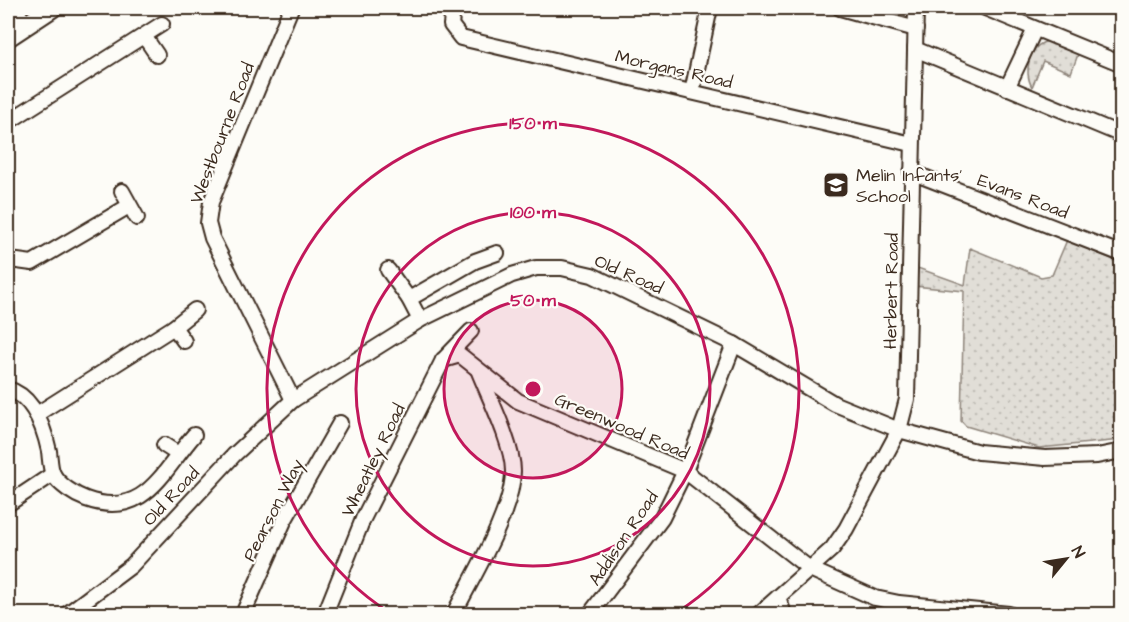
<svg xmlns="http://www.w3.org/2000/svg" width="1129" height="622" font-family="'Architects Daughter',sans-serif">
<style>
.green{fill:url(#green-dots);stroke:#8e847a;stroke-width:1.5}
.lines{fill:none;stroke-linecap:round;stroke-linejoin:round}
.minor-casing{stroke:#3b2a1e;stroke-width:18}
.major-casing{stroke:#3b2a1e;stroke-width:22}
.minor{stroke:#fdfcf7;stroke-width:14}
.major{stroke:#fdfcf7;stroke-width:18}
.ring{fill:none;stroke:#c2185b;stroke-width:3}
.labels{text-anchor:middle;stroke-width:4.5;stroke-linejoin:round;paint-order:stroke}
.street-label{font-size:18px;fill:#3b2a1e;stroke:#fdfcf7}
.poi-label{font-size:18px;fill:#3b2a1e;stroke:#fdfcf7;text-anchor:start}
.centre{fill:#c2185b;stroke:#fdfcf7;stroke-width:3}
.ring-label{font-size:18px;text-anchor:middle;font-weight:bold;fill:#c2185b;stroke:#fdfcf7;stroke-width:4.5;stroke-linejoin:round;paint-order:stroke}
</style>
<defs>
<pattern id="green-dots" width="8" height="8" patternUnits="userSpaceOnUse" patternTransform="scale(1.5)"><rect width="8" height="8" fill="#e1ded7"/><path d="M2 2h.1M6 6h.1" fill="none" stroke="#c2bfb8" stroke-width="1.8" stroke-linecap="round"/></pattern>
</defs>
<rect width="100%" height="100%" fill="#fdfcf7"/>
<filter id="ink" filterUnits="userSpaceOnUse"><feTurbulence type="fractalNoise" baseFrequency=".0167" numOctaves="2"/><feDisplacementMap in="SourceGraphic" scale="12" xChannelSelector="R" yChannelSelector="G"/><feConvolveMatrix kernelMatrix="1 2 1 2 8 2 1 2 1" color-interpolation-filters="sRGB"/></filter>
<g filter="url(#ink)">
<g class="green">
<path d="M1049,41L1079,52L1071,73L1043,61L1032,87C1023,72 1029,44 1049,41Z"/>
<path d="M1067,240L1121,263V440L1039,448L966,426L961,421L964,291L914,286L915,267L965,285L970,248L1041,277L1052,275Z"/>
</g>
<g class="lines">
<g class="minor-casing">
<g id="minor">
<path d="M15,8L26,25"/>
<path d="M291,8L211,202L208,223L212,238L293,400"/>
<path d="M453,8L451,25L461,38L912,144"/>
<path d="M840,8L916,29"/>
<path d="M985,8L1122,64"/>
<path d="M144,36L157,55"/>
<path d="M915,49L1122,135"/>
<path d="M1007,88L1035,29"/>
<path d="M692,92L710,8"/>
<path d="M8,122L162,24"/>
<path d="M911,172L1122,254"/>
<path d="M122,191L137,218"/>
<path d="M8,256L10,260L32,263L129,206"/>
<path d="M388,270L409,299L420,320"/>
<path d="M409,299L475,261L497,253"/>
<path d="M174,327L184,341"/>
<path d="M443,360L460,355L518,401L685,471L810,569L875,598L899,603L1009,614"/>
<path d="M8,389C33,396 44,428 49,451C50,458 50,468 53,474C59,485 75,495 86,499C144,520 162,472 194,435"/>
<path d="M37,414L174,327L195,310"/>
<path d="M164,445L178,454"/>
<path d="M8,504L53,474"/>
<path d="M778,597L784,614"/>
<path d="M67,614L131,566L234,455L293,400L420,320L512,275L536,268H562L592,275L734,344L835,404L899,430L979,452L1045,458L1097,456L1122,451"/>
<path d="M243,614L284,521L340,423"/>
<path d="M325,614L363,519L443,360L471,331"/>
<path d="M454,614C472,577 513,512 513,471C513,445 489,397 479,372"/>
<path d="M590,614L662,518L685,471L734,344"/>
<path d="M759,614L832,549L846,529L899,430L907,399L916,8"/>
</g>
</g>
<g class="major-casing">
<path id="major" d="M8,37L52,8"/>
</g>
<use href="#minor" class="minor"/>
<use href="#major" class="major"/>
</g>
</g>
<circle cx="533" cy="389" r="89" fill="#c2185b" fill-opacity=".12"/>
<g class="ring">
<circle cx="533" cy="389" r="89"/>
<circle cx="533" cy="389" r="177"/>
<path d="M390 613A266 266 0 1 1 676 613"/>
</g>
<defs>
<g id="school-square" transform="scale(1.35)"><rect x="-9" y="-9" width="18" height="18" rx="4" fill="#3b2a1e" stroke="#fdfcf7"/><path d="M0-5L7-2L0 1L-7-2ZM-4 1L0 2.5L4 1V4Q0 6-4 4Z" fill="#fff"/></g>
</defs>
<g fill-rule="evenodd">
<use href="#school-square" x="836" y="185"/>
</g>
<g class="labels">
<g class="street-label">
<text transform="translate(674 69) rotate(13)" y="6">Morgans Road</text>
<text transform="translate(222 133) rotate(-69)" y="6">Westbourne Road</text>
<text transform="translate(1023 196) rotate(21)" y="6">Evans Road</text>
<text transform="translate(629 274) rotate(24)" y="6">Old Road</text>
<text transform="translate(891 291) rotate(-89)" y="6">Herbert Road</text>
<text transform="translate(622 426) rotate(23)" y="6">Greenwood Road</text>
<text transform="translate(373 460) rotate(-64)" y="6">Wheatley Road</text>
<text transform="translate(171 496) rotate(-47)" y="6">Old Road</text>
<text transform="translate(273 510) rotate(-63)" y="6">Pearson Way</text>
<text transform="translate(623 538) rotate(-56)" y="6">Addison Road</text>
</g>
<g class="poi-label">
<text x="856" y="181">Melin Infants'<tspan x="856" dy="21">School</tspan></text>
</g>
</g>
<circle cx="533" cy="389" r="9" class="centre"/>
<g class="ring-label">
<text x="533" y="129">150 m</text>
<text x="533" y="218">100 m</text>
<text x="533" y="306">50 m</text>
</g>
<rect width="1129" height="622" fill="none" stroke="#fdfcf7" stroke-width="30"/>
<rect x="15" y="15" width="1099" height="592" fill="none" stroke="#3b2a1e" stroke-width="2" filter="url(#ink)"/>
<g transform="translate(1066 559) rotate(60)" stroke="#fdfcf7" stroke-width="4.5" paint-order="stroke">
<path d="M0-4.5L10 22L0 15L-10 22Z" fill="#3b2a1e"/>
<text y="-9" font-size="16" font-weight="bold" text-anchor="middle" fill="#3b2a1e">N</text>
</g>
</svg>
